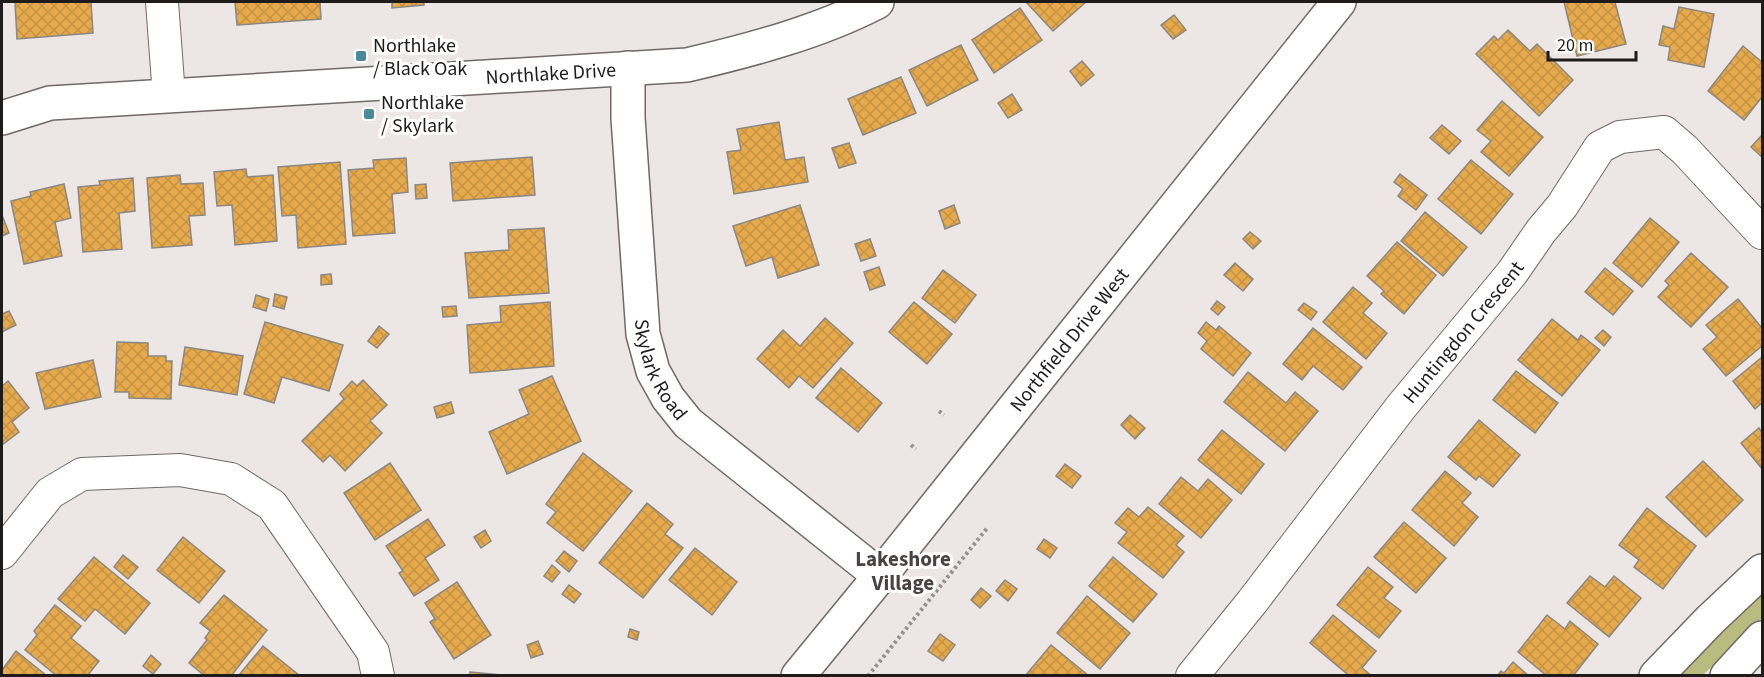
<svg xmlns="http://www.w3.org/2000/svg" width="1764" height="677" font-family="'Source Sans 3',sans-serif">
<style>
.grass{fill:#b9bc7e}
.building{fill:url(#building-cross-hatch);stroke:#8b8884;stroke-width:1.5}
.lines{fill:none;stroke-linecap:round;stroke-linejoin:round}
.street-casing{stroke:#6f6a68;stroke-width:34}
.secondary-casing{stroke:#6f6a68;stroke-width:36}
.path{stroke:#969290;stroke-width:4;stroke-dasharray:3 3;stroke-linecap:butt}
.street{stroke:#fff;stroke-width:32}
.secondary{stroke:#fff;stroke-width:33}
.poi-dot{fill:#478b9a;stroke:#fff;stroke-width:2}
.labels{text-anchor:middle;stroke-width:6;stroke-linejoin:round;paint-order:stroke}
.poi-label{font-size:20px;fill:#1e1c1b;stroke:#fff;text-anchor:start}
.street-label{font-size:20px;fill:#1e1c1b;stroke:#fff}
.neighbourhood-label{font-size:21px;font-weight:bold;fill:#494443;stroke:#fff}
</style>
<defs>
<pattern id="building-cross-hatch" width="8" height="8" patternUnits="userSpaceOnUse" patternTransform="scale(1.5)"><rect width="8" height="8" fill="#e6aa4d"/><path d="M0 0l8 8M0 8l8-8" fill="none" stroke="#c59243"/></pattern>
</defs>
<rect width="100%" height="100%" fill="#ece7e4"/>
<path class="grass" d="M1762,592V618L1703,675L1677,676Z"/>
<g class="building">
<path d="M15,2H91L93,33L17,39Z"/>
<path d="M235,2H320L321,19L237,25Z"/>
<path d="M392,2H424V5L392,8Z"/>
<path d="M1026,2H1086L1053,31Z"/>
<path d="M1564,2H1615L1626,44L1577,56Z"/>
<path d="M1679,7L1714,14L1704,67L1668,60L1670,47L1659,45L1663,26L1674,29Z"/>
<path d="M1020,8L1042,40L994,73L972,40Z"/>
<path d="M1174,15L1186,30L1173,39L1161,25Z"/>
<path d="M1508,30L1530,51L1537,44L1573,80L1539,116L1476,54L1494,36L1498,40Z"/>
<path d="M961,45L978,80L927,106L909,70Z"/>
<path d="M1743,46L1762,62V97L1744,120L1708,91Z"/>
<path d="M1082,61L1094,75L1081,86L1070,71Z"/>
<path d="M901,77L916,113L863,135L848,99Z"/>
<path d="M1012,94L1022,110L1008,118L998,103Z"/>
<path d="M1502,101L1543,137L1509,176L1481,152L1491,141L1477,130Z"/>
<path d="M779,122L785,160L804,157L808,182L734,194L727,152L741,150L737,129Z"/>
<path d="M1442,125L1461,141L1449,154L1430,138Z"/>
<path d="M1762,135V157L1751,147Z"/>
<path d="M849,143L856,163L839,168L832,148Z"/>
<path d="M532,157L535,195L453,201L450,163Z"/>
<path d="M406,158L408,192L392,194L395,233L353,236L348,170L374,168L373,160Z"/>
<path d="M1471,160L1513,194L1481,234L1438,199Z"/>
<path d="M340,162L346,244L298,248L296,215L282,216L278,167Z"/>
<path d="M246,169L247,177L273,175L277,241L235,245L232,205L217,206L214,172Z"/>
<path d="M1400,174L1427,195L1416,210L1398,196L1403,189L1394,182Z"/>
<path d="M180,175L181,184L203,183L205,215L189,216L192,245L152,248L147,178Z"/>
<path d="M133,178L135,211L119,213L122,249L83,252L78,187L100,185L99,181Z"/>
<path d="M64,184L71,218L55,222L62,256L24,264L11,201L31,196L30,192Z"/>
<path d="M426,184L427,198L416,199L415,185Z"/>
<path d="M800,205L819,265L778,278L772,257L746,266L733,226Z"/>
<path d="M954,205L960,223L945,229L939,211Z"/>
<path d="M1425,212L1467,247L1443,276L1401,241Z"/>
<path d="M2,215L9,233L2,236Z"/>
<path d="M1650,218L1679,242L1642,287L1613,263Z"/>
<path d="M544,228L549,293L469,298L465,253L509,250L508,230Z"/>
<path d="M1250,232L1261,241L1253,249L1243,239Z"/>
<path d="M870,239L876,256L861,261L855,244Z"/>
<path d="M1397,242L1436,275L1404,314L1381,294L1384,291L1367,276Z"/>
<path d="M1691,253L1728,287L1691,327L1658,297L1669,285L1665,281Z"/>
<path d="M1235,263L1253,279L1243,291L1224,275Z"/>
<path d="M879,267L885,285L870,290L864,272Z"/>
<path d="M1605,268L1633,291L1613,315L1585,292Z"/>
<path d="M943,270L976,295L955,323L922,298Z"/>
<path d="M331,274L332,284L321,285V275Z"/>
<path d="M1353,287L1372,303L1363,313L1387,333L1366,359L1323,322Z"/>
<path d="M275,294L287,297L284,309L273,306Z"/>
<path d="M256,295L269,299L266,311L253,307Z"/>
<path d="M1738,299L1762,328V346L1726,376L1703,349L1717,337L1706,325Z"/>
<path d="M1217,301L1225,307L1218,315L1211,309Z"/>
<path d="M550,302L554,366L470,373L467,325L501,322L500,306Z"/>
<path d="M914,302L952,334L927,364L889,332Z"/>
<path d="M1304,303L1317,312L1311,320L1298,310Z"/>
<path d="M456,306L457,316L443,317L442,307Z"/>
<path d="M9,311L16,325L2,332V314Z"/>
<path d="M825,318L853,343L813,388L799,376L789,388L757,359L783,330L800,346Z"/>
<path d="M1552,319L1578,340L1581,335L1600,350L1562,396L1518,360Z"/>
<path d="M265,322L343,345L329,391L282,377L274,403L244,394Z"/>
<path d="M1206,322L1216,330L1219,326L1251,353L1233,376L1201,349L1207,341L1198,333Z"/>
<path d="M379,326L389,334L377,348L368,341Z"/>
<path d="M1313,328L1362,367L1343,390L1313,366L1302,380L1283,364Z"/>
<path d="M1603,330L1611,337L1604,346L1595,338Z"/>
<path d="M117,342L148,343V356H166V361H172L171,399L129,398V392H115Z"/>
<path d="M185,347L243,356L237,395L179,385Z"/>
<path d="M1762,357V403L1755,409L1733,381Z"/>
<path d="M93,360L101,397L45,409L36,373Z"/>
<path d="M841,368L882,403L858,432L816,398Z"/>
<path d="M1516,371L1558,403L1535,433L1493,400Z"/>
<path d="M1248,372L1286,403L1295,392L1318,411L1285,451L1224,402Z"/>
<path d="M552,376L581,441L507,474L489,432L529,414L519,390Z"/>
<path d="M363,380L387,405L370,421L382,433L345,471L330,455L323,462L302,441L344,399L340,394L352,381L357,386Z"/>
<path d="M8,381L29,408L12,422L19,432L2,445V386Z"/>
<path d="M451,402L454,413L437,418L434,407Z"/>
<path d="M1130,415L1145,428L1135,439L1121,425Z"/>
<path d="M1479,420L1520,455L1493,487L1479,476L1476,480L1448,457Z"/>
<path d="M1759,428L1762,433V469L1741,443Z"/>
<path d="M1222,430L1264,464L1241,494L1198,460Z"/>
<path d="M583,453L632,491L583,551L547,523L556,512L546,504Z"/>
<path d="M1703,461L1743,500L1706,537L1666,497Z"/>
<path d="M390,463L421,510L375,540L344,493Z"/>
<path d="M1065,464L1081,476L1072,488L1056,476Z"/>
<path d="M1445,471L1471,493L1462,503L1478,517L1454,546L1412,510Z"/>
<path d="M1181,477L1198,491L1208,479L1232,500L1201,538L1159,504Z"/>
<path d="M647,503L673,524L665,534L683,548L643,598L599,563Z"/>
<path d="M1148,507L1184,536L1176,545L1184,552L1163,578L1118,543L1127,532L1115,523L1128,508L1139,517Z"/>
<path d="M1647,508L1696,546L1663,589L1634,567L1639,560L1619,545Z"/>
<path d="M428,519L445,545L425,558L439,580L414,596L399,573L403,571L386,546Z"/>
<path d="M1404,522L1446,558L1416,593L1374,557Z"/>
<path d="M485,530L491,541L481,548L474,537Z"/>
<path d="M183,537L225,571L199,603L157,570Z"/>
<path d="M1044,539L1057,548L1050,558L1037,549Z"/>
<path d="M695,548L737,582L712,615L669,580Z"/>
<path d="M564,551L577,561L569,572L556,561Z"/>
<path d="M123,555L138,567L128,579L114,567Z"/>
<path d="M94,557L150,603L125,634L95,609L85,621L58,599Z"/>
<path d="M1113,557L1157,594L1133,622L1089,586Z"/>
<path d="M552,565L560,572L552,582L544,576Z"/>
<path d="M1368,567L1393,587L1384,598L1401,611L1379,638L1337,605Z"/>
<path d="M1590,576L1605,587L1614,576L1641,598L1609,637L1567,603Z"/>
<path d="M1005,580L1017,589L1008,601L996,591Z"/>
<path d="M457,582L491,635L454,659L430,622L435,619L425,603Z"/>
<path d="M569,585L581,594L574,603L562,594Z"/>
<path d="M981,588L991,596L980,608L971,600Z"/>
<path d="M224,595L267,630L231,676H205L189,663L207,640L205,638L210,631L200,623Z"/>
<path d="M1087,596L1130,633L1100,669L1057,633Z"/>
<path d="M55,605L81,626L71,638L99,661L87,676H57L25,650L37,635L34,631Z"/>
<path d="M1333,615L1376,651L1362,668L1372,676H1346L1347,674L1310,643Z"/>
<path d="M1547,615L1565,629L1570,621L1598,644L1573,676H1547L1518,652Z"/>
<path d="M630,629L639,632L637,640L628,637Z"/>
<path d="M940,634L955,645L943,661L928,651Z"/>
<path d="M538,641L543,654L531,658L527,645Z"/>
<path d="M1051,645L1089,676H1025Z"/>
<path d="M263,646L300,676L239,675Z"/>
<path d="M16,651L47,676H2V670Z"/>
<path d="M151,655L161,664L153,674L143,666Z"/>
<path d="M1513,662L1529,676H1497L1501,671L1504,673Z"/>
<path d="M470,672L512,676H470Z"/>
</g>
<g class="lines">
<g class="street-casing">
<g id="street">
<path d="M162,2L169,96"/>
<path d="M2,553L50,493L82,474L180,470L231,479L272,505L373,652L378,676"/>
<path id="s1" d="M1192,676L1252,602L1401,407L1512,273L1541,231L1562,206L1600,147L1620,137L1664,132L1685,150L1762,233"/>
</g>
</g>
<g class="secondary-casing">
<g id="secondary">
<path id="s2" d="M628,68V118L643,334L653,371L668,398L688,423L880,576"/>
<path id="s3" d="M2,118L50,103L687,65C751,50 819,32 877,2"/>
<path id="s4" d="M798,676L880,576L1339,2"/>
<path d="M1656,676L1710,620L1762,571"/>
<path d="M1727,676L1762,638"/>
</g>
</g>
<g class="path">
<path d="M939,411L944,415"/>
<path d="M911,445L916,449"/>
<path d="M868,676L988,527"/>
</g>
<use href="#street" class="street"/>
<use href="#secondary" class="secondary"/>
</g>
<g class="poi-dot">
<rect x="355" y="50" width="12" height="12" rx="3"/>
<rect x="363" y="108" width="12" height="12" rx="3"/>
</g>
<g class="labels">
<g class="poi-label">
<text x="373" y="52">Northlake<tspan x="373" dy="23">/ Black Oak</tspan></text>
<text x="381" y="109">Northlake<tspan x="381" dy="23">/ Skylark</tspan></text>
</g>
<g class="street-label">
<text dy="7" stroke="none"><textPath href="#s3" startOffset="552">Northlake Drive</textPath></text>
<text dy="7" stroke="none"><textPath href="#s1" startOffset="438">Huntingdon Crescent</textPath></text>
<text dy="7" stroke="none"><textPath href="#s4" startOffset="432">Northfield Drive West</textPath></text>
<text dy="7" stroke="none"><textPath href="#s2" startOffset="306">Skylark Road</textPath></text>
</g>
<g class="neighbourhood-label">
<text x="903" y="566">Lakeshore<tspan x="903" dy="24">Village</tspan></text>
</g>
</g>
<rect width="1764" height="677" fill="none" stroke="#1e1c1b" stroke-width="6"/>
<path d="M1548 51v9h88v-9" fill="none" stroke="#1e1c1b" stroke-width="3"/>
<text x="1557" y="51" font-size="18" fill="#1e1c1b" stroke="#ffffff" stroke-width="4.5" paint-order="stroke">20 m</text>
</svg>
